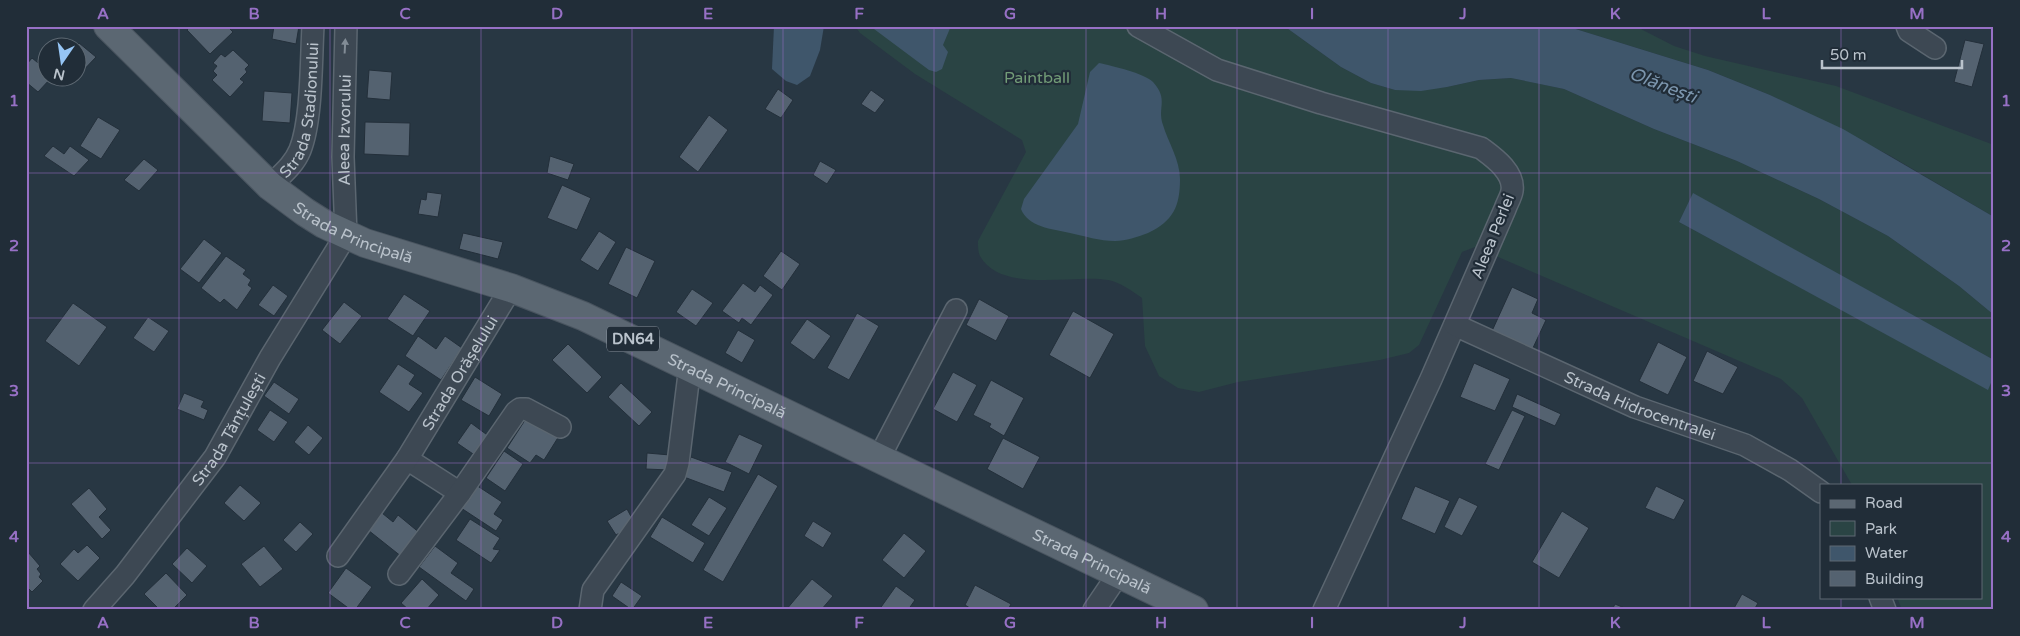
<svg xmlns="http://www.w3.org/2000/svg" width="2020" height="636" font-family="'Varela Round',sans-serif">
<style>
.green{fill:#2a4444}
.water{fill:#3f566b}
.building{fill:#546270;stroke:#232f3a}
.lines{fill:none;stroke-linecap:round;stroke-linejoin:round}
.street-casing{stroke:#5b6670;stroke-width:24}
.primary-casing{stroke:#49545f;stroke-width:30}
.street{stroke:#3d4853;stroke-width:21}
.primary{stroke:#5b6772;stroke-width:28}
.oneway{fill:#828c96}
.grid{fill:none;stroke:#9770c5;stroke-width:1;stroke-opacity:0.55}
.labels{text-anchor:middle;stroke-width:4.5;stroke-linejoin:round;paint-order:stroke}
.shield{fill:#212d38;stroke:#8c96a0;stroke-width:1}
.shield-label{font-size:15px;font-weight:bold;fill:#bac3cc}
.park-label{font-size:16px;fill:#729c77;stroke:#212d38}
.street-label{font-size:16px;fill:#bac3cc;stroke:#212d38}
.water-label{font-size:18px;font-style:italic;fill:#7c96ae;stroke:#212d38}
.neatline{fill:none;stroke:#9770c5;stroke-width:2}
.grid-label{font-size:16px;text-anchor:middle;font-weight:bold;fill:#9770c5}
</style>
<rect width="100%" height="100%" fill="#283743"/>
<g class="green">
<path d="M855,26H1284L1341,67L1371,83L1395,90L1447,87L1479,80L1512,78L1564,89L1654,129L1737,161L1819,199L1888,236L1959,286L1994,315V360L1693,194L1679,222L1988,389L1991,383L1994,384V610H1902L1897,597H1981V485H1852L1802,398L1781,379L1475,247L1462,252L1419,345L1409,353L1380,360L1238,382L1199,392L1178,388L1159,376L1145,346L1142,298C1132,291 1120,282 1108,280C1074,274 1001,294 980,256C978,252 978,245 978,241L1026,152L1022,140L915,74L860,33Z"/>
<path d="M1566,26H1635L1674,46L1705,56L1836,86L1994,145V217L1889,155L1770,95L1708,70Z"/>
</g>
<g class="water">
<path d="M774,26H824L820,50L810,76L797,85L786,81L772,69Z"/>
<path d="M870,26H951L943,45L948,52L942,69L936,72L929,70Z"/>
<path d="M1284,26H1566L1708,70L1770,95L1843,129L1994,217V315L1959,286L1888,236L1819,199L1737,161L1654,129L1564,89L1511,78L1479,80L1447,87L1421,91L1395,90L1371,83L1341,67Z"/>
<path d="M1099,63C1112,66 1144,73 1153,82C1169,100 1157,107 1163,125C1168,142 1180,160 1180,179C1180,207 1173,221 1148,233C1137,237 1126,241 1115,241C1100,241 1084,236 1070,233C1052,229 1028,227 1021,209L1024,199L1078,124L1090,72Z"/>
<path d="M1693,193L1994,360V384L1991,383L1988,390L1679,222Z"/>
</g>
<g class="building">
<path d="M191,26H227L233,32L210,54L187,30Z"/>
<path d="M274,26H299L296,44L272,39Z"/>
<path d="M1965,40L1984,44L1972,87L1954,82Z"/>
<path d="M79,43L96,57L78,76V48H75Z"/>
<path d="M233,50L249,65L245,69L247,72L240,79L244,82L230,97L212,80L217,75L213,71L217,66L213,63L221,54L225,57Z"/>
<path d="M32,58L48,71V78H51L38,92L26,82V65Z"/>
<path d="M369,70L392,72L390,100L367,98Z"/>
<path d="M63,78H76L70,84Z"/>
<path d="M778,89L793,100L781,118L765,109Z"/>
<path d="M871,90L885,100L875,113L861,104Z"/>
<path d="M264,91L292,93L290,123L262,121Z"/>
<path d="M709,115L728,130L698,172L679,157Z"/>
<path d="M98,117L120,130L101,159L80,146Z"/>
<path d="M365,122L410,123L409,156L364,154Z"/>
<path d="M53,146L64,154L70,146L89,160L74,176L44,156Z"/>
<path d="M550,156L574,164L568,180L547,173Z"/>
<path d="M144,159L158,170L139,191L124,180Z"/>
<path d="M820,161L836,170L827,184L813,175Z"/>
<path d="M562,185L591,198L577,230L547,218Z"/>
<path d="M427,192L442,194L438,217L418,214L421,199L426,200Z"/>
<path d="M599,231L616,242L598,271L580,260Z"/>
<path d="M463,233L503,242L498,259L459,249Z"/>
<path d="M204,239L222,253L199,283L180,269Z"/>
<path d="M626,247L655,261L637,298L608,284Z"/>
<path d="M781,251L800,264L782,290L763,276Z"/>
<path d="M226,256L246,270L243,274L251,280L248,285L252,288L237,310L224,299L220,303L201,288Z"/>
<path d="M743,283L755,292L760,285L773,295L751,325L742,318L739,323L722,311Z"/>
<path d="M273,285L288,296L274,316L258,305Z"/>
<path d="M1512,287L1538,299L1532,313L1546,320L1532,350L1492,331Z"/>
<path d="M692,289L713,303L696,326L676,312Z"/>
<path d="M404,294L430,311L413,336L387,319Z"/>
<path d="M979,299L1009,316L996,341L966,325Z"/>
<path d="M344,302L362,316L340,344L322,330Z"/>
<path d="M73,303L107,327L79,366L45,341Z"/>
<path d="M1073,311L1114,334L1090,378L1049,355Z"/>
<path d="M857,313L879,326L849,380L827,368Z"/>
<path d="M148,317L169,331L154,352L133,338Z"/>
<path d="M807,319L831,336L814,360L790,343Z"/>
<path d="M738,330L755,340L742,363L725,353Z"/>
<path d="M418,336L436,349L445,336L462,348L441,380L405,356Z"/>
<path d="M1658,342L1687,357L1668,395L1639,381Z"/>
<path d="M568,344L602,377L587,393L552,360Z"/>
<path d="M1707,351L1738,367L1723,394L1693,381Z"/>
<path d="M1474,363L1510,379L1495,411L1460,397Z"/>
<path d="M398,364L415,375L409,384L423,393L409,412L379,392Z"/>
<path d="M953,372L977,385L957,422L933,409Z"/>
<path d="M475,377L502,394L489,416L461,400Z"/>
<path d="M991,380L1024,398L1004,436L989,427L991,424L973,415Z"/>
<path d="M274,382L299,399L289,414L264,396Z"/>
<path d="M621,383L652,412L639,426L608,397Z"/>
<path d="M184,393L204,401L201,407L208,410L204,420L177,409Z"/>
<path d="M1517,394L1561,414L1555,426L1512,407Z"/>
<path d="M270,410L288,422L274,442L257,430Z"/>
<path d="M1512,410L1525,416L1499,470L1485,464Z"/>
<path d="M527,417L559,436L544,460L536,455L530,463L507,448Z"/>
<path d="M471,423L490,437L476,456L457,443Z"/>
<path d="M308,425L323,438L309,455L294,442Z"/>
<path d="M739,434L763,445L749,474L725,462Z"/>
<path d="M1003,438L1040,457L1023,489L987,469Z"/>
<path d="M504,451L523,464L505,491L486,478Z"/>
<path d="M647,453L670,455L669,470L646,469Z"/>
<path d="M691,457L732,472L724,492L684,477Z"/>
<path d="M758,474L778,486L723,582L703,570Z"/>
<path d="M240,485L261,503L244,521L224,503Z"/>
<path d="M476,485L502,502L494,514L503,520L496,531L461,508Z"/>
<path d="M1415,486L1450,501L1435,534L1401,519Z"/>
<path d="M1656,486L1685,500L1674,520L1645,508Z"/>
<path d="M89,488L107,509L99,517L111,530L102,539L71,504Z"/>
<path d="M709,497L727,508L709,536L691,525Z"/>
<path d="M1459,497L1478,506L1462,536L1444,527Z"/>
<path d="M627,509L635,524L616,535L607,521Z"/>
<path d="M1562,511L1589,528L1559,578L1532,562Z"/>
<path d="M382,513L393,522L398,515L421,534L402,557L368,530Z"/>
<path d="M662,517L705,543L693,563L650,537Z"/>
<path d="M470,519L500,538L493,549L500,550L491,563L456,540Z"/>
<path d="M813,521L832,533L823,548L804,536Z"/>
<path d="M300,522L313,534L296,552L283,540Z"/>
<path d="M904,533L926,551L904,578L882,560Z"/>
<path d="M87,545L100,558L78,581L60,564L74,549L78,553Z"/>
<path d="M264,546L283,569L260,587L241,564Z"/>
<path d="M435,546L458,563L451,573L474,589L466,601L419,567Z"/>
<path d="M187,548L207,566L192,583L172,564Z"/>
<path d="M28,552L40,566L37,569L41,574L39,577L43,581L32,592L26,586V555Z"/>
<path d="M346,568L372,587L355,610H351L328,593Z"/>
<path d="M166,573L187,595L172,610H160L144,594Z"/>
<path d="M422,579L439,595L426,610H409L401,603Z"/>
<path d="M812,579L833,596L821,610H786Z"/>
<path d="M621,582L642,596L632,610L612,596Z"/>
<path d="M975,585L1011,604L1008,610H973L965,605Z"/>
<path d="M896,586L915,600L908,610H879Z"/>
<path d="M1742,594L1758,603L1754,610H1733Z"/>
<path d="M1615,604L1627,609L1612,610Z"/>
</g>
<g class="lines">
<g class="street-casing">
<g id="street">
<path d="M1138,26L1217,70L1321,103L1481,148C1493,157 1515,172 1512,191C1511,197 1507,203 1505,209L1431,379L1324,610"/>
<path d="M1907,26L1909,31L1935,48"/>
<path id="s1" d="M270,186C281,175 294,165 300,150C312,120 311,61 313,26"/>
<path id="s2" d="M1455,325L1635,407L1745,445L1790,470L1821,492"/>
<path d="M879,458L956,310"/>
<path d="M407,459L460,493"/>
<path id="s3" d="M338,556L407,459L511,288"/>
<path d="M399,574L460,493L516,412L520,409H526L560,427"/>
<path d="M1880,597L1885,610"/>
<path id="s4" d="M94,610L125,575L215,457L270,358L346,235L343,157L346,26"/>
<path d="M590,610L593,590L675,474L678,463L690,366"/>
<path d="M1094,610L1119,573"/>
</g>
</g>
<g class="primary-casing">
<g id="primary">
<path id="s5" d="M108,26L270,186L305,212L324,224L365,243L511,288L583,316L1194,610"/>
</g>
</g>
<use href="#street" class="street"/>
<use href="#primary" class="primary"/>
</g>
<defs><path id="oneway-solid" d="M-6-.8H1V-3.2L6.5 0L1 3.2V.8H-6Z" transform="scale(1.25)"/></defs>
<use class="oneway" href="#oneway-solid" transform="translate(345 46) rotate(-87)"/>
<path class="grid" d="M179,26V610M330,26V610M481,26V610M632,26V610M783,26V610M934,26V610M1086,26V610M1237,26V610M1388,26V610M1539,26V610M1690,26V610M1841,26V485M26,173H1994M26,318H1994M26,463H1994M1841,597V610"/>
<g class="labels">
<rect class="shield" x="607" y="326.5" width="52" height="25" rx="4"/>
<g class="shield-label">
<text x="633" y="344">DN64</text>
</g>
<g class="park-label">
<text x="1037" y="83">Paintball</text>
</g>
<g class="street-label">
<text dy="6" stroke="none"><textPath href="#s1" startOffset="86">Strada Stadionului</textPath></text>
<text dy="6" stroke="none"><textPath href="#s4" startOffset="558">Aleea Izvorului</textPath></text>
<text dy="6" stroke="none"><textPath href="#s5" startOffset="324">Strada Principală</textPath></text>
<text transform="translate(1492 236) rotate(-68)" y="6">Aleea Perlei</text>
<text dy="6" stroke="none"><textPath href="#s3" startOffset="220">Strada Orășelului</textPath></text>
<text dy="6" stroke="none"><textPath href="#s5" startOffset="729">Strada Principală</textPath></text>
<text dy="6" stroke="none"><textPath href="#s2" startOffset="202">Strada Hidrocentralei</textPath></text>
<text dy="6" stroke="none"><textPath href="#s4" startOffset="226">Strada Tănțulești</textPath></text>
<text dy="6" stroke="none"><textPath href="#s5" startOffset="1134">Strada Principală</textPath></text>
</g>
<g class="water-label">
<text transform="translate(1663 85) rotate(21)" y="6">Olănești</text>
</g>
</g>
<rect width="2020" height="636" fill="none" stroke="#212d38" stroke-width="55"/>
<rect x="1820" y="484" width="162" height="115" fill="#212d38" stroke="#5e6973"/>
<rect x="1830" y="500" width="25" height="8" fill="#5b6772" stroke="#5e6973"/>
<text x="1865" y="508" font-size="15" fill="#bac3cc">Road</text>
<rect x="1830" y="521" width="25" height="15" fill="#2a4444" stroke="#5e6973"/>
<text x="1865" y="534" font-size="15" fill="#bac3cc">Park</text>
<rect x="1830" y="546" width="25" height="15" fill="#3f566b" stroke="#5e6973"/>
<text x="1865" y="558" font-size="15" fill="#bac3cc">Water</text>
<rect x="1830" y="571" width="25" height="15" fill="#546270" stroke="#5e6973"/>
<text x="1865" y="584" font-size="15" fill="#bac3cc">Building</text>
<g transform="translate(62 62) rotate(193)"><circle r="24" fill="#212d38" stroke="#5e6973"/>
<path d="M0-4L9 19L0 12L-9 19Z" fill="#96c5f5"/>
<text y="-8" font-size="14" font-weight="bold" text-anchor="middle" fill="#bac3cc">N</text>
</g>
<path d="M1822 60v8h140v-8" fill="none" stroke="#bac3cc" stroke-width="2.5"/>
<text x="1830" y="60" font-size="15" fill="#bac3cc" stroke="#212d38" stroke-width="4" paint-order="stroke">50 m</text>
<rect x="28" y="28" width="1964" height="580" class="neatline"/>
<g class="grid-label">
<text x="103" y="19">A</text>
<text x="254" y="19">B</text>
<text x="405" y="19">C</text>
<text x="557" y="19">D</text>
<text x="708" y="19">E</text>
<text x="859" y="19">F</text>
<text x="1010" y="19">G</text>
<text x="1161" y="19">H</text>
<text x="1312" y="19">I</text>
<text x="1463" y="19">J</text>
<text x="1615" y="19">K</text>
<text x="1766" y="19">L</text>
<text x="1917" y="19">M</text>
<text x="14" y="106">1</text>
<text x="2006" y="106">1</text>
<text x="14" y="251">2</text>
<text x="2006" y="251">2</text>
<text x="14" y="396">3</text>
<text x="2006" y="396">3</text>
<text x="14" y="542">4</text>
<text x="2006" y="542">4</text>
<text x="103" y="628">A</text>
<text x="254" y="628">B</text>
<text x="405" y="628">C</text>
<text x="557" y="628">D</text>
<text x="708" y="628">E</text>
<text x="859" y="628">F</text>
<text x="1010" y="628">G</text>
<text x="1161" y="628">H</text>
<text x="1312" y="628">I</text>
<text x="1463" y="628">J</text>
<text x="1615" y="628">K</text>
<text x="1766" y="628">L</text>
<text x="1917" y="628">M</text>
</g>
</svg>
